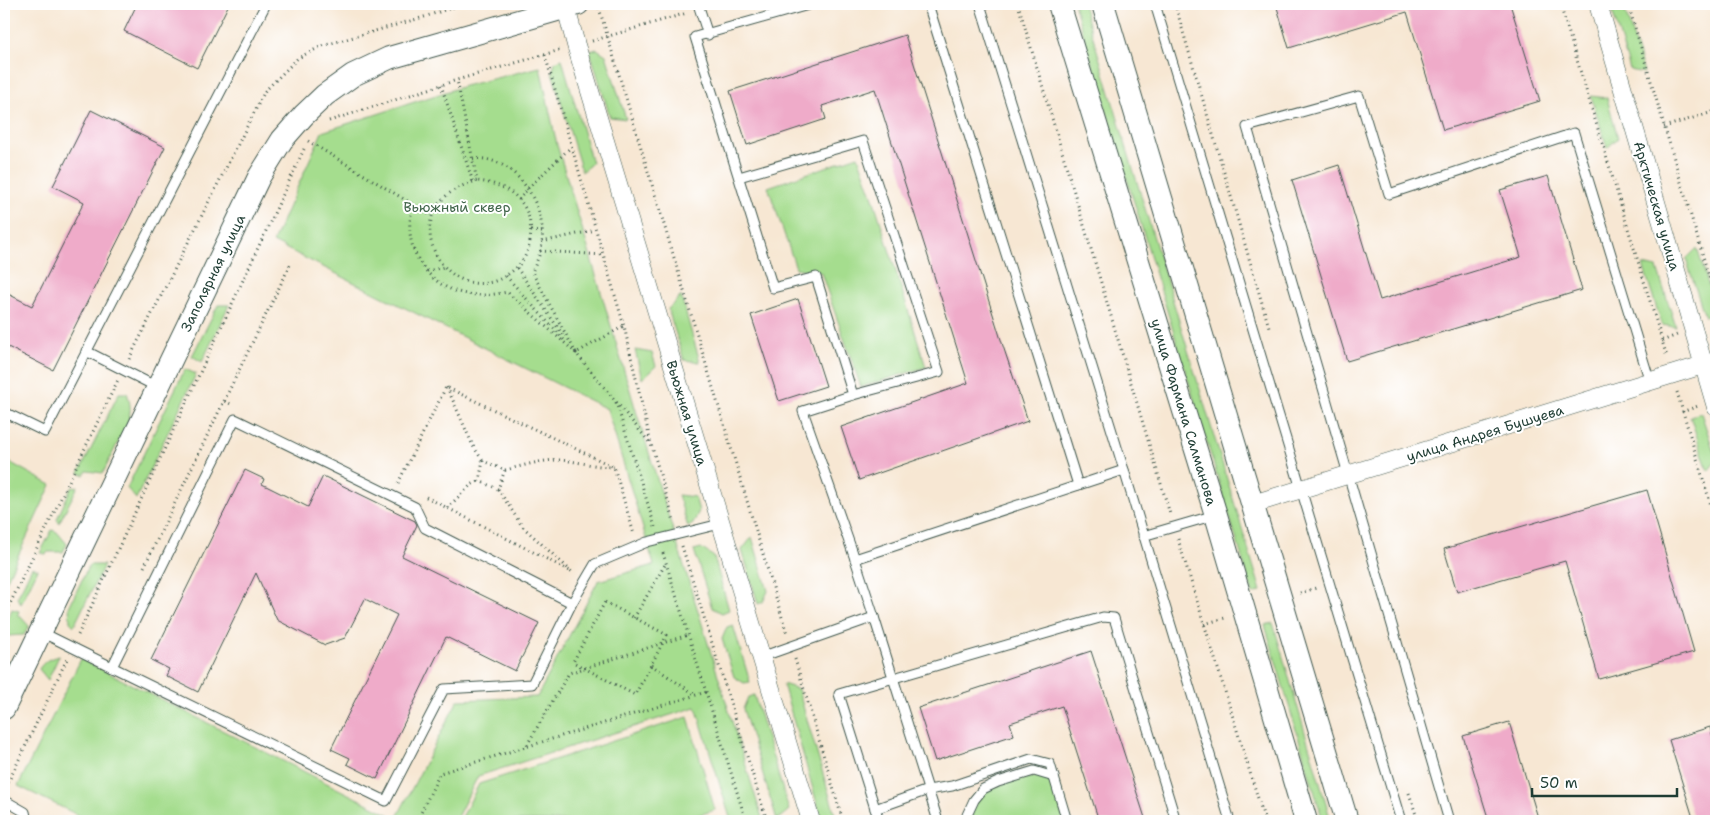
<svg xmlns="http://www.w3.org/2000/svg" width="1720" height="825" font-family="'Shantell Sans',sans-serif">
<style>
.green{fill:#a5dd8e;stroke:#628d61}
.building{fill:#efabc9}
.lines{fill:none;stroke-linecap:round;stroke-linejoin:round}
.service-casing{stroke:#3f564c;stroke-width:11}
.minor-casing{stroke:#3f564c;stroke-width:19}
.tertiary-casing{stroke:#3f564c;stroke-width:24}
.path{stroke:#3f564c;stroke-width:3;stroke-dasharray:1 4;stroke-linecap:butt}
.service{stroke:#fff;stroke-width:9}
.minor{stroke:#fff;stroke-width:18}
.tertiary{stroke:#fff;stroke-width:22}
.labels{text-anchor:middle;stroke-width:4;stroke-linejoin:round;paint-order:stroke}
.street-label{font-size:14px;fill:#1f3d34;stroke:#fff}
.park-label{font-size:14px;fill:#40654a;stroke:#fff}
</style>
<rect width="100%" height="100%" fill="#fff"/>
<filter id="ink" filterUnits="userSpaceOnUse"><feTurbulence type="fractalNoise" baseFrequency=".02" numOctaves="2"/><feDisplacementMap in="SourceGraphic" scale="10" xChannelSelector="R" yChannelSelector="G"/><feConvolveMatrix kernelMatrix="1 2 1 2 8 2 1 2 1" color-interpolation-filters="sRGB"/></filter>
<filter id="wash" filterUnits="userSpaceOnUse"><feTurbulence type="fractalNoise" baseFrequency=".0096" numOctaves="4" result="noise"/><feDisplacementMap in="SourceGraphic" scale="20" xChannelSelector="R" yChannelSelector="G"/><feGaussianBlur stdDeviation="1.12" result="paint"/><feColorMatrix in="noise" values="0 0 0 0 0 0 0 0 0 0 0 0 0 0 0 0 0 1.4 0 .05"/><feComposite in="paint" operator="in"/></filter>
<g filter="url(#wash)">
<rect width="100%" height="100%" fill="#f7e7d3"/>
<g class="green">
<path d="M1074,4H1083L1261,591L1253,594Z"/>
<path d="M1610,4H1623L1644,73L1630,70Z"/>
<path d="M597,49L606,55L626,119L610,117L590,51Z"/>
<path d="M562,59L592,163L582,172L552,72L555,62Z"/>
<path d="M540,67L557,145L585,238L637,414L763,821H731L696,707L478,776L455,821H395L458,700L537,697L598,581L654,565L607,409L273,242L322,132L464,86Z"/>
<path d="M1591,96L1607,98L1618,138L1607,148Z"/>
<path d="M858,156L873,198L926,367L861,387L821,273L796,268L768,187Z"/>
<path d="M1697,248L1716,310V312L1705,317L1686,259Z"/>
<path d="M1643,265L1657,268L1676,327L1662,325Z"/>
<path d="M681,296L700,362L684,360L668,309Z"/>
<path d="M218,305H229L202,362L192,356Z"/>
<path d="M635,350L652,353L656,366L642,379Z"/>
<path d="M185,369L196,374L136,499L127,488Z"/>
<path d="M119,393H127C131,404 131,411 128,422L103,473L87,471L84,475L79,473Z"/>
<path d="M1701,413L1716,458V461L1708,471L1690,416Z"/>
<path d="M4,459L51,485L4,586Z"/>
<path d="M78,486L59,523L57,519L71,488Z"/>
<path d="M678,495L695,497L699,511L693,524L688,527Z"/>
<path d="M52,530L57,532L67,544L63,552H48L46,554L40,553Z"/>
<path d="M752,537L768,591L763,602L758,604L742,550Z"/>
<path d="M701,548L714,557L729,610L722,613L712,608L694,550Z"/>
<path d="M89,565H104L74,626L70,622L69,607Z"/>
<path d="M32,567L38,569L21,604L17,598Z"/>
<path d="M12,609L19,611L18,614L29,626L24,635L7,636L5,640L4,627Z"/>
<path d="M1273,623L1331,821H1323L1265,625Z"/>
<path d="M733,625L750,682L744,683L734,677L722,639L727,627Z"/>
<path d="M59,656L48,680L39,669C44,661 50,658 59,656Z"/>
<path d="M81,659L392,816L390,821H90L18,786Z"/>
<path d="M783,684L798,689L837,821H822Z"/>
<path d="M754,695L789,810L777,820L743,709L748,697Z"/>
<path d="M688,717L715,810L679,821H460L479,784Z"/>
<path d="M1042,776L1052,781L1064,821H972L971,818C973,812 974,805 977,800C985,785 1026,777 1042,776Z"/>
</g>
<g id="blocks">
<g class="building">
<path d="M137,4H229L197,68L124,31Z"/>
<path d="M1276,4H1510L1540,101L1443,130L1407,12L1289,48Z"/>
<path d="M905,35L1003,346L1028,421L859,480L841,427L968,383L875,89L822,106L826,119L747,145L730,91Z"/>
<path d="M91,110L165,147L53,370L4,345V292L32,306L84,202L53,186Z"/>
<path d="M1339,165L1380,300L1521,257L1500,190L1548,176L1582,290L1347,361L1292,180Z"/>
<path d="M798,299L826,386L779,401L751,315Z"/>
<path d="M245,470L264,479L262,484L308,507L323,476L415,521L417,525L402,556L539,623L515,671L446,637L377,779L347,764L350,758L331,749L397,615L365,599L345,638L325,645L277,620L256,573L198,692L166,676L169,669L151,660Z"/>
<path d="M1647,490L1694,652L1599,679L1565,561L1457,592L1444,549Z"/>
<path d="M1091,651L1146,821H1099L1062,706L1010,723L1014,735L935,761L918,708Z"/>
<path d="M1509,722L1539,821H1489L1463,736Z"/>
<path d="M1710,727L1716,749V821H1694L1669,740Z"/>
</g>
</g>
</g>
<g filter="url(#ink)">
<use href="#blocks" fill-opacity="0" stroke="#3f564c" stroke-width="1"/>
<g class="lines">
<g class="service-casing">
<g id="service">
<path d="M698,4L708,35"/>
<path d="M812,4L695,37L773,288L816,277L853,395L803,411L855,559L1124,470L980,4"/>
<path d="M928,4L1078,485"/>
<path d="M1155,4L1401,821"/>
<path d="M739,177L863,141L939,372L853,395"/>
<path d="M86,351L157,387"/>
<path d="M4,412L45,432L266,4"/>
<path d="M1124,470L1230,821"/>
<path d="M1143,536L1215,515"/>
<path d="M855,559L874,617"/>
<path d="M572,603L425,528L415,507L235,419L112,667L386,801L444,689L532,684L572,603L595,564L647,542L720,524"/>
<path d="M41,632L112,667"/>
<path d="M761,657L874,617L938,821"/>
<path d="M4,800L25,812L27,821"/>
<path d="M875,809L928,790L952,786L1031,759L1050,764L1067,821"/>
<path d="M879,821L839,694L1103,617L1114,618L1176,821"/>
<path d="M968,821L967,815L974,800L983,789L998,782L1034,771L1054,777"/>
<path d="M1449,821L1247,127L1359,96L1389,194L1574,133L1650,382"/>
</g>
</g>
<g class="minor-casing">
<g id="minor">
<path d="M565,4L576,45L811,821"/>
<path d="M1598,4L1716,407"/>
<path d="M1253,504L1716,361"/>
</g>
</g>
<g class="tertiary-casing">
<g id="tertiary">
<path d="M1059,4L1216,515L1306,821"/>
<path d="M1103,4L1347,821"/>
<path d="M4,708L259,177L282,140L304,115L325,95L353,75L389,58L578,4"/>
</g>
</g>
<g class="path">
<path d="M1018,4L1170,514"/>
<path d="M1175,4L1269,327"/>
<path d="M1560,4L1667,357"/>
<path d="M1628,4L1716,300"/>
<path d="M599,8L787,634"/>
<path d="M592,41L687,13"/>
<path d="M545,55L624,326L651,444L674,521"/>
<path d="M441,85L473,182L477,181L457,80"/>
<path d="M329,121L457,80L560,50"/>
<path d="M1664,127L1716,111"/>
<path d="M308,141L432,216"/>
<path d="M473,182C384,209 451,319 511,272C521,265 528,254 530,241C535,205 511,184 477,181"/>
<path d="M519,200L528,188L571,147"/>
<path d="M414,205C401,237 419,275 450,289C468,297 488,296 507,292L576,353L532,272C536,263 541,253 542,243C547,203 511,149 466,160"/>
<path d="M531,231L542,232"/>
<path d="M542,242L595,230"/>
<path d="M540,251L604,255"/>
<path d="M517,268L565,338"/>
<path d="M427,271L444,267"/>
<path d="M506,276L564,340"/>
<path d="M1662,341L1677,335"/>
<path d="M575,351L576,353L624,326"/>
<path d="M575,352L650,443"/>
<path d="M129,359L265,91L298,58L322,46L424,17L463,4"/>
<path d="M447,387L473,446L483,461"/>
<path d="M1677,392L1716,522"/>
<path d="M224,401L290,265"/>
<path d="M616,402L655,527"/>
<path d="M1682,412L1698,406"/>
<path d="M505,470C523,466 540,460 559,460C578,461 595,467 614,467"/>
<path d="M398,483L446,387L614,467L634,534"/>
<path d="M426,497L572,572L522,526L498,489L505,470L483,461L479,481L498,489"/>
<path d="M447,508L471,485L479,481"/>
<path d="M1178,539L1265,821"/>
<path d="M682,546L767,821"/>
<path d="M663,553L746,821"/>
<path d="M144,567L224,401L233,405"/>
<path d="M1300,593L1316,588L1315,586"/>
<path d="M605,602L667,635L635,695L573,662Z"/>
<path d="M4,616L118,380"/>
<path d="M634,618L666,563"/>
<path d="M1204,624L1225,618"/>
<path d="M78,635L305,147"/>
<path d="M795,659L843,821"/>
<path d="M651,665L696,695"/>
<path d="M527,745L569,673L688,635"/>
<path d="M6,787L67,659"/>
<path d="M1409,793L1418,821"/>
<path d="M417,821L440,773L706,692"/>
</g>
<use href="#service" class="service"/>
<use href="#minor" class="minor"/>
<use href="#tertiary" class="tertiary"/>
</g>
</g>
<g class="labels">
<g class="street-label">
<text transform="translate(1657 206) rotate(74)" y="5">Арктическая улица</text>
<text transform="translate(213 273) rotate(-64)" y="5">Заполярная улица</text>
<text transform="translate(1184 412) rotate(73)" y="5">улица Фармана Салманова</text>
<text transform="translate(687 413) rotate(73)" y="5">Вьюжная улица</text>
<text transform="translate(1485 433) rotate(-17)" y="5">улица Андрея Бушуева</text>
</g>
<g class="park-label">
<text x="457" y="212">Вьюжный сквер</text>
</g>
</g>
<rect width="1720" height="825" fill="none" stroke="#fff" stroke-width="20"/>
<path d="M1532 788v8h145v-8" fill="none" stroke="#1f3d34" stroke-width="2.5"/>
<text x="1540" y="788" font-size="15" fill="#1f3d34" stroke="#ffffff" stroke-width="4" paint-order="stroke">50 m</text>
</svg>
